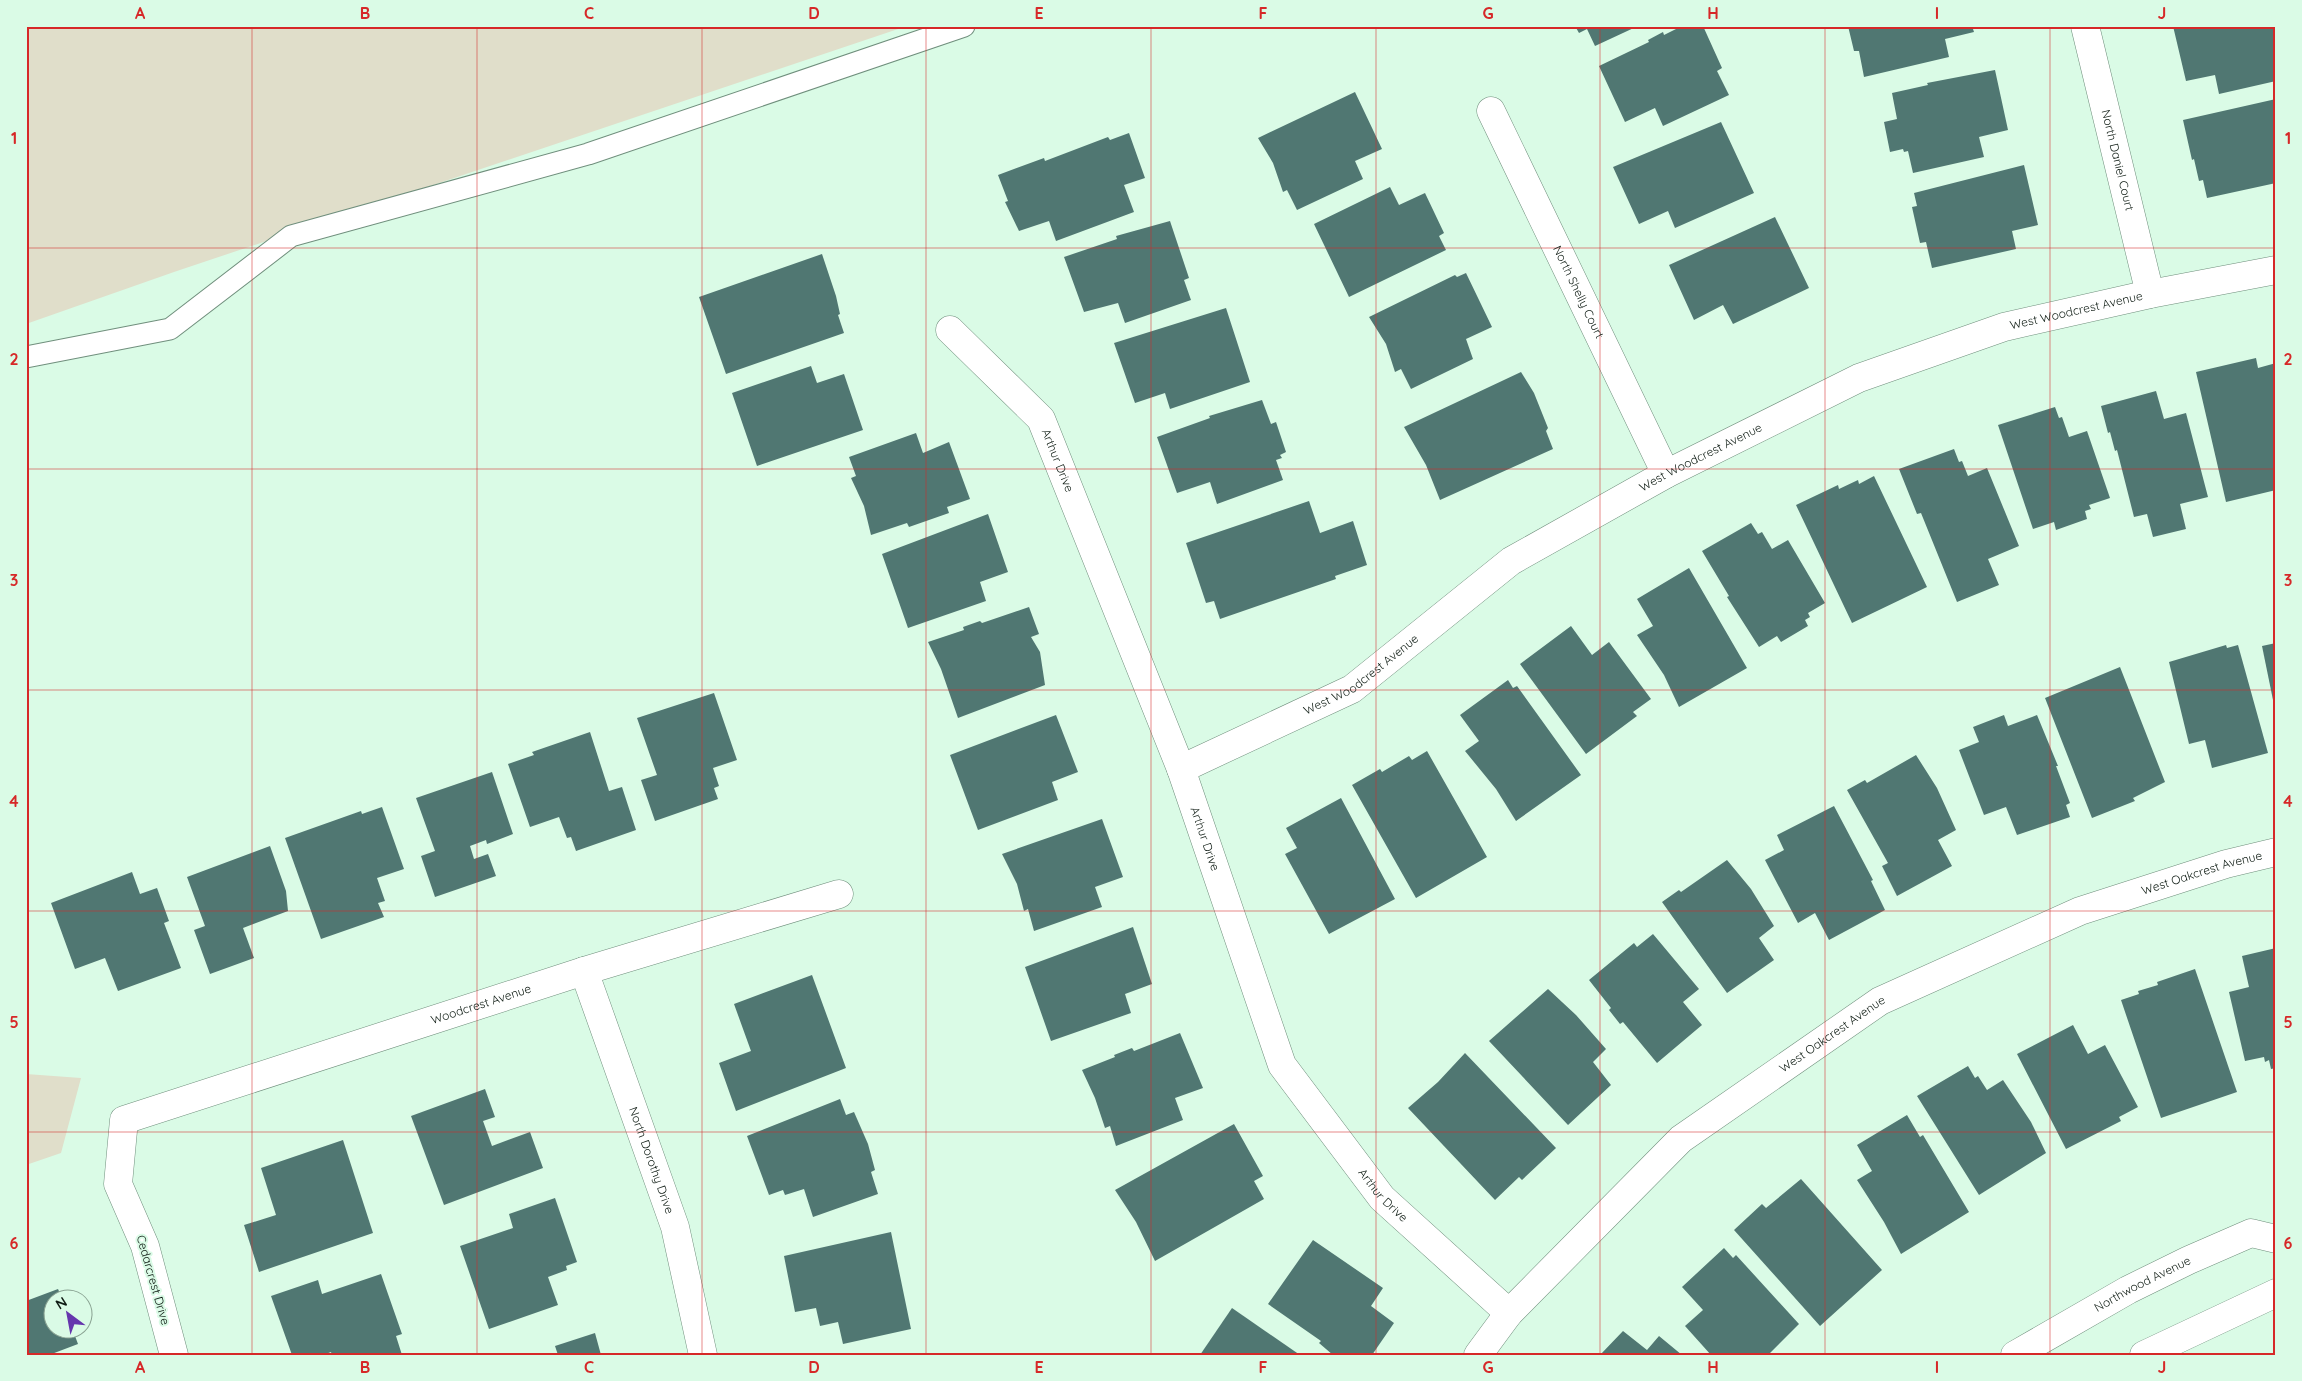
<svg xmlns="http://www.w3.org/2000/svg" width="2302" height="1381" font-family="Quicksand,sans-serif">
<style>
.green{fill:#e0deca}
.building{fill:#507772}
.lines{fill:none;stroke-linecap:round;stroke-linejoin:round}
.lane-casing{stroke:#708f7d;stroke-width:23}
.street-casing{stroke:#708f7d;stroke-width:29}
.secondary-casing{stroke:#708f7d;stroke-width:29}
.lane{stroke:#fff;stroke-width:21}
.street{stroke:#fff;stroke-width:28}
.secondary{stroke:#fff;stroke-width:28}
.grid{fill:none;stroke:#d62828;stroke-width:1;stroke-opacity:0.55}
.labels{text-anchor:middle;stroke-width:4;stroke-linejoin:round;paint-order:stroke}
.street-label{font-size:12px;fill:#0f1c14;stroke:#dafbe6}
.neatline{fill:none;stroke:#d62828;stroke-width:2}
.grid-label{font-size:16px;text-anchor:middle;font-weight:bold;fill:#d62828}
</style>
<rect width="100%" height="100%" fill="#dafbe6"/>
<g class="green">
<path d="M26,26H907L174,272L26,324Z"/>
<path d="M26,1074L81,1078L61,1153L26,1165Z"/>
</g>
<g class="building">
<path d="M1575,26H1638L1595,46L1587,29L1579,33Z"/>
<path d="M1682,26H1703L1722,68L1717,71L1729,95L1663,126L1655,108L1625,122L1599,66L1649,42L1648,40L1663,32L1664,35Z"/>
<path d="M1848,26H1972L1974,32L1945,39L1949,57L1864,77L1859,51H1854Z"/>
<path d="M2173,26H2276V81L2219,94L2215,75L2186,81Z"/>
<path d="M1995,70L2008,130L1979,137L1984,157L1913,173L1908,151L1904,152L1903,149L1890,152L1884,122L1897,119L1892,93L1928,85L1927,83Z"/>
<path d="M1355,92L1382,149L1355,161L1363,179L1297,210L1287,190L1283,192L1273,163L1258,138Z"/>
<path d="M2276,99V183L2207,198L2203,180L2199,181L2194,159L2192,160L2183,120Z"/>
<path d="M1721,122L1754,193L1675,228L1668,211L1639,224L1613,167Z"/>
<path d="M1129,133L1145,178L1124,185L1134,212L1056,241L1049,221L1019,231L1005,202L1008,201L998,175L1044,158L1045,161L1108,137L1110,140Z"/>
<path d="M2024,165L2038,225L2012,231L2016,249L1932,268L1926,242L1920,243L1912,207L1917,206L1914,193Z"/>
<path d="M1390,187L1399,205L1425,193L1444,233L1439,236L1446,250L1349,297L1314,224Z"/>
<path d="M1775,217L1809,288L1733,324L1723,305L1694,320L1669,265Z"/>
<path d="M1170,221L1189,278L1184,280L1191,300L1125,323L1118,303L1084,312L1064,257L1117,239L1116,236Z"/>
<path d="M822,254L836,296L840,314L838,315L844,333L726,374L699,297Z"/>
<path d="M1466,273L1492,327L1466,339L1473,359L1411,389L1401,369L1395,372L1386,344L1369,317L1455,275L1457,277Z"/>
<path d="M1226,308L1250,382L1170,409L1165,393L1135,403L1114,343Z"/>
<path d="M2256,358L2258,368L2276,363V490L2226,502L2196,372Z"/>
<path d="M811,366L817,383L844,374L863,430L757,466L732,393Z"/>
<path d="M1521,372L1534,393L1548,428L1546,431L1553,449L1440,500L1426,465L1404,427Z"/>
<path d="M2156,391L2164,419L2186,413L2208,497L2180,504L2186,529L2153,537L2147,514L2134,517L2117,450L2115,451L2110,432L2108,433L2101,406Z"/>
<path d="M1262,400L1271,424L1276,422L1286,452L1280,455L1282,458L1276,460L1283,480L1217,504L1210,482L1177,493L1157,437L1210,418L1209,416Z"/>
<path d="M2055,407L2059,418L2062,417L2069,437L2087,431L2110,498L2089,505L2091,509L2085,511L2087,519L2056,530L2054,522L2033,529L1998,425Z"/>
<path d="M916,433L923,453L949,442L970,499L947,507L949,513L909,527L907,523L871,535L864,506L851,478L856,476L849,457Z"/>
<path d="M1954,449L1959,462L1962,461L1968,476L1987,468L2019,546L1988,559L1999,585L1957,602L1921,513L1917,514L1899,469Z"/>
<path d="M1874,476L1927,587L1852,623L1796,505L1838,485L1839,489L1858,480L1859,484Z"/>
<path d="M1309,501L1320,533L1353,521L1367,565L1335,576L1336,579L1220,619L1214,601L1206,603L1186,543Z"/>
<path d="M988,514L1008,572L980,582L986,601L908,628L882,554Z"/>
<path d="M1751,523L1758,534L1762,532L1772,549L1788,540L1825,603L1808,613L1810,617L1805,620L1808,626L1781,642L1777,636L1759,647L1727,597L1729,596L1702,551Z"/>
<path d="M1689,568L1747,668L1679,707L1664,675L1637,635L1653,626L1637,599Z"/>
<path d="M1029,607L1039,634L1031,637L1040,652L1045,685L958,718L941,669L928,642L964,630L963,627L980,621L982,623Z"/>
<path d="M1571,626L1592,655L1609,642L1651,699L1633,712L1637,716L1586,754L1520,664Z"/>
<path d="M2276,643V700H2273L2262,646Z"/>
<path d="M2226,645L2227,648L2238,645L2268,753L2212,768L2205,740L2189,744L2169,662Z"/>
<path d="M2120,667L2165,782L2133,798L2135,801L2092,818L2045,698Z"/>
<path d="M1508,680L1513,688L1517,686L1581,775L1516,821L1496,789L1465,751L1479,741L1460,715Z"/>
<path d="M714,693L737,760L713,768L719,786L714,788L718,799L655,821L641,780L657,775L637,718Z"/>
<path d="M1056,715L1078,772L1052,782L1058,800L978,830L950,755Z"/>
<path d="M2004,715L2008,726L2037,715L2058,766H2056L2070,803L2066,805L2070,817L2017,835L2006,807L1984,815L1959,750L1979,742L1973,727Z"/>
<path d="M590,732L609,791L622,787L636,830L576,851L571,837L567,838L559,817L530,827L508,764L534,755L532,752Z"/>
<path d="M1427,751L1487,857L1416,898L1352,785L1380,769L1382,772L1409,756L1412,760Z"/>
<path d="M1916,755L1937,788L1956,830L1938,840L1952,866L1897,896L1882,866L1888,863L1847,790L1865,780L1867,783Z"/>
<path d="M492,772L513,834L487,844L486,840L470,846L474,859L488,854L496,876L435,897L421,856L435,851L416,798Z"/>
<path d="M1341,798L1395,899L1329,934L1285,854L1297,848L1286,828Z"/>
<path d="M1834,806L1873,880L1871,881L1885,910L1829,940L1815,913L1798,923L1765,860L1784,850L1777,835Z"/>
<path d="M382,807L404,869L377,878L385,901L378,903L384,917L321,939L285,838L361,811L362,814Z"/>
<path d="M1102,819L1123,877L1095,887L1102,907L1034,931L1028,909L1024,911L1017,884L1002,854Z"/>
<path d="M270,846L286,891L288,911L243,928L254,958L210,974L194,930L205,926L187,877Z"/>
<path d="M1727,860L1751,889L1774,926L1759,938L1774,960L1727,993L1662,902L1679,890L1681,892Z"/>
<path d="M132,872L140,894L157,888L169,921L164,923L181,968L118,991L105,958L75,969L51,903Z"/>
<path d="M1133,927L1152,984L1125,994L1131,1013L1051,1041L1025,967Z"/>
<path d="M1653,934L1699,989L1683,1002L1702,1025L1657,1063L1623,1022L1620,1024L1609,1010L1611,1008L1589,980L1634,943L1637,947Z"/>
<path d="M2276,948V1068L2271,1069L2269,1060L2265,1062L2264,1057L2245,1061L2229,992L2249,987L2242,956Z"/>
<path d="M2195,969L2237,1092L2161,1118L2121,1000L2139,994L2138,991L2158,985L2157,982Z"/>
<path d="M812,975L846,1068L736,1111L719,1063L751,1051L734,1004Z"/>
<path d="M1548,989L1576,1015L1606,1049L1593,1062L1611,1085L1568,1125L1489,1041Z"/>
<path d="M2073,1025L2088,1054L2105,1045L2138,1107L2119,1117L2121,1121L2066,1149L2017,1054Z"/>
<path d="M1180,1033L1203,1088L1175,1098L1183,1120L1116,1146L1110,1126L1105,1128L1095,1098L1082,1070L1115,1057L1114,1055L1132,1048L1134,1051Z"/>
<path d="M1465,1053L1556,1148L1522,1180L1519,1177L1495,1200L1408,1108L1438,1082Z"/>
<path d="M1968,1066L1975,1078L1978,1076L1987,1090L2003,1080L2031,1122L2046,1153L1979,1195L1917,1096Z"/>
<path d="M485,1089L495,1117L483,1121L492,1146L530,1132L543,1168L444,1205L411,1116Z"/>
<path d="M840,1099L846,1115L854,1112L868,1144L875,1170L871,1172L878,1194L813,1217L804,1189L785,1195L783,1190L769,1195L747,1136Z"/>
<path d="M1907,1115L1920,1137L1923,1135L1969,1212L1901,1254L1884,1222L1857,1180L1872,1171L1857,1145Z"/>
<path d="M1234,1124L1263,1176L1254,1181L1264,1199L1155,1261L1136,1222L1115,1190Z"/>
<path d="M343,1140L373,1233L259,1272L244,1225L276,1215L261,1168Z"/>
<path d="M1801,1179L1882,1270L1820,1326L1734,1230L1762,1204L1766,1208Z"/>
<path d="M555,1198L577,1262L566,1266L567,1270L548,1277L558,1305L489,1329L460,1246L513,1228L509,1214Z"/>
<path d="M891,1232L911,1329L843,1344L838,1322L820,1326L816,1308L795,1312L784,1256Z"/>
<path d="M1313,1240L1383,1288L1371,1306L1394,1323L1372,1355H1333L1319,1343L1321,1341L1268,1304Z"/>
<path d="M1724,1248L1733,1258L1736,1255L1799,1324L1768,1355H1711L1685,1326L1703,1310L1682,1287Z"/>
<path d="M381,1274L402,1334L396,1336L402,1355H332L331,1352L323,1355H292L271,1296L318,1280L322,1294Z"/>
<path d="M58,1289L62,1298H52V1328H72L78,1344L49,1355H26V1301Z"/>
<path d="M1232,1308L1300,1355H1200Z"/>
<path d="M1623,1331L1647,1350L1659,1336L1682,1355H1600Z"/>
<path d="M595,1333L601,1355H558L555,1346Z"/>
</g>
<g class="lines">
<g class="lane-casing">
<path id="lane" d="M26,357L170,329L291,236L588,154L964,26"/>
</g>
<g class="street-casing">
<g id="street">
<path id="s1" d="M2085,26L2150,294"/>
<path id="s2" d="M1491,111L1666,474"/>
<path id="s3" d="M950,330L1041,419L1181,769L1282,1065L1382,1198L1509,1313"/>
<path id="s4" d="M1181,769L1352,689L1511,561L1666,474L1859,378L2004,327L2150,294L2276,270"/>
<path id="s5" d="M584,971L675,1227L703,1355"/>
<path id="s6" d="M174,1355L145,1246L118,1184L124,1120L584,971L839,894"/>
<path id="s7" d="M1478,1355L1509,1313L1681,1139L1880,1001L2080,911L2226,864L2276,852"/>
</g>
</g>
<g class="secondary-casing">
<g id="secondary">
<path id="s8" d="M2015,1355L2128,1290L2189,1260L2251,1233L2276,1239"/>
<path d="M2144,1355L2276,1293"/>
</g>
</g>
<use href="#lane" class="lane"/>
<use href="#street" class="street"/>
<use href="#secondary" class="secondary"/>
</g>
<path class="grid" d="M252,26V1355M477,26V1355M702,26V1355M926,26V1355M1151,26V1355M1376,26V1355M1600,26V1355M1825,26V1355M2050,26V1355M26,248H2276M26,469H2276M26,690H2276M26,911H2276M26,1132H2276"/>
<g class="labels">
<g class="street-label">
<text dy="4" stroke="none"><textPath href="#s1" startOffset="138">North Daniel Court</textPath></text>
<text dy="4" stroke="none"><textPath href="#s2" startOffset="201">North Shelly Court</textPath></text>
<text dy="4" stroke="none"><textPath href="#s4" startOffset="1014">West Woodcrest Avenue</textPath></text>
<text dy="4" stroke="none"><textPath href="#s4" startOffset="609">West Woodcrest Avenue</textPath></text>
<text dy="4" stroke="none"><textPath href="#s3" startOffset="172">Arthur Drive</textPath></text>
<text dy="4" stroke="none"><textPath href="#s4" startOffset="204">West Woodcrest Avenue</textPath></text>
<text dy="4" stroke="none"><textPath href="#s3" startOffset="578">Arthur Drive</textPath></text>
<text dy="4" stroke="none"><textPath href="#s7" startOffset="886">West Oakcrest Avenue</textPath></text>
<text dy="4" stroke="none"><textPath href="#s6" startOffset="620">Woodcrest Avenue</textPath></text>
<text dy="4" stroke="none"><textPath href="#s7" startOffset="481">West Oakcrest Avenue</textPath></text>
<text dy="4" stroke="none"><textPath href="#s5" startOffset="201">North Dorothy Drive</textPath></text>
<text dy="4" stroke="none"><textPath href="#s3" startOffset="982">Arthur Drive</textPath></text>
<text transform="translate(153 1280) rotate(74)" y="4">Cedarcrest Drive</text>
<text dy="4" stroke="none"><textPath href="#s8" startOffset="146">Northwood Avenue</textPath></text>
</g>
</g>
<rect width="2302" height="1381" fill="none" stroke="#dafbe6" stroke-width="55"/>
<g transform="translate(68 1314) rotate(328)"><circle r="24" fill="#dafbe6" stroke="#89a292"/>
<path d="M0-4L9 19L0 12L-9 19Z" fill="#6536ad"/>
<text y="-8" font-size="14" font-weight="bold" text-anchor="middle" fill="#0f1c14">N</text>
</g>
<rect x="28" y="28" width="2246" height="1326" class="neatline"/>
<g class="grid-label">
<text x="140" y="19">A</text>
<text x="365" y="19">B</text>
<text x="589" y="19">C</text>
<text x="814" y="19">D</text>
<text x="1039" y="19">E</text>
<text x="1263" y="19">F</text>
<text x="1488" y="19">G</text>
<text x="1713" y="19">H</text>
<text x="1937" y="19">I</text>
<text x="2162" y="19">J</text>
<text x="14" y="144">1</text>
<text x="2288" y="144">1</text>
<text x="14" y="365">2</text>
<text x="2288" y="365">2</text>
<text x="14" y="586">3</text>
<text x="2288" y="586">3</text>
<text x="14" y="807">4</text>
<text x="2288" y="807">4</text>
<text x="14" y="1028">5</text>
<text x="2288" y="1028">5</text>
<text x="14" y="1249">6</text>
<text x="2288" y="1249">6</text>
<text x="140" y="1373">A</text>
<text x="365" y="1373">B</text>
<text x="589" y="1373">C</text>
<text x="814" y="1373">D</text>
<text x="1039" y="1373">E</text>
<text x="1263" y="1373">F</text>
<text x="1488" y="1373">G</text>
<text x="1713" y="1373">H</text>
<text x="1937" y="1373">I</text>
<text x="2162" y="1373">J</text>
</g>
</svg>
